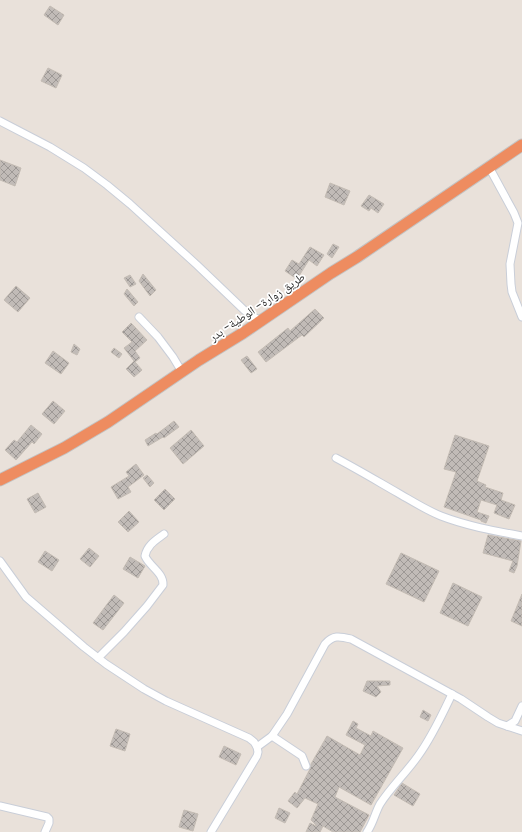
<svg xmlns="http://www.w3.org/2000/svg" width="522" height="832" font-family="Poppins,'Noto Naskh Arabic',sans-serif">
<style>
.building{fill:url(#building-cross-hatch);stroke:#c4bcb4}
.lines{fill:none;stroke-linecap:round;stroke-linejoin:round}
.minor-casing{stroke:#c9ced8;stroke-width:9}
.highway-casing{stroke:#c3c3c3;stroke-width:13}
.minor{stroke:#fff;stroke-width:7}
.highway{stroke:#ee8c60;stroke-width:11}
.labels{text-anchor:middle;stroke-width:3.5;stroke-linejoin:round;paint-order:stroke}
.street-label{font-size:12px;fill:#282828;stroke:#fff}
</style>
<defs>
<pattern id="building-cross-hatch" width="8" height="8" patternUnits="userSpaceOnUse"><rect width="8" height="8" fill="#c1bbb7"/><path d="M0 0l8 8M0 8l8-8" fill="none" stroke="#9d9895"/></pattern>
</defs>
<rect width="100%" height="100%" fill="#e9e1da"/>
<g class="building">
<path d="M50,6L64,15L58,25L44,15Z"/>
<path d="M48,68L62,75L56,88L41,81Z"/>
<path d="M0,160L21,168L15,186L0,180Z"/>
<path d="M330,183L350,191L344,205L325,197Z"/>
<path d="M369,195L384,204L378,213L371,208L369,211L361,206Z"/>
<path d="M333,244L339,247L332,258L327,254Z"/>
<path d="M310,247L324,255L317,266L309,260L297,279L285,271L292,260L299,264Z"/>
<path d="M143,274L156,290L150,296L139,281Z"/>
<path d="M130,275L136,284L130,287L124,278Z"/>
<path d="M16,286L30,298L18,312L4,300Z"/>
<path d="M127,289L138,302L134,306L124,294Z"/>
<path d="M315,309L324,318L304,337L302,335L266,362L258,352L288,328L290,331Z"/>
<path d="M131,323L147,340L135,351L140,358L135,362L142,370L134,377L126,369L134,361L124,348L132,342L122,332Z"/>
<path d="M74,344L80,349L77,355L71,352Z"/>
<path d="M114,348L122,354L119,358L111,352Z"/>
<path d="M53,351L69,363L61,374L45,363Z"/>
<path d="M247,356L257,369L251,373L241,360Z"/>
<path d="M53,401L65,411L54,424L42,414Z"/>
<path d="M174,421L179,427L164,438L163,437L148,446L145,440L156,433L157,434Z"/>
<path d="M31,425L42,434L34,444L32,442L16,460L5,450L14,440L17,442Z"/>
<path d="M191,430L204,446L183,464L170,448Z"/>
<path d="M455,435L489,446L477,481L486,485L485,487L503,493L501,500L515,505L509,519L494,513L497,505L481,500L477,512L489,516L486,523L481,521V520L444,507L456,472L444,469Z"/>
<path d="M136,464L144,475L128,487L131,492L118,499L111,487L129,476L126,472Z"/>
<path d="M147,475L154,483L150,487L143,478Z"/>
<path d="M165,489L175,499L164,510L154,500Z"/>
<path d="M38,493L46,507L35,513L27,499Z"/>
<path d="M129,511L139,522L128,532L118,522Z"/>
<path d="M488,535L521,541L517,566L514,573L509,571L513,561L483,553Z"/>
<path d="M89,548L99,556L90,567L80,559Z"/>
<path d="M45,551L59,560L52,571L38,562Z"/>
<path d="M401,553L439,571L424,602L386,584Z"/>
<path d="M130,557L145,566L138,578L123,569Z"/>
<path d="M453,583L482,597L468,626L440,613Z"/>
<path d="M522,594V626L511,621Z"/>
<path d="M114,595L124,603L103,630L93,623Z"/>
<path d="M367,681H390V685L377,686L381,692L376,697L363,691Z"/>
<path d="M423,710L431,715L428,721L420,717Z"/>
<path d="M353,721L358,724L356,728L371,736L373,731L403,748L371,805L339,787L335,797L369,815L360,832H333L323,826L320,832H306L310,823L316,826V825L311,820L318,804L305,798L297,808L288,801L295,792L297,794L310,769L311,764L327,736L360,755L365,745L346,735Z"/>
<path d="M116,729L130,734L125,751L110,746Z"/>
<path d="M224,746L241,754L236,765L219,757Z"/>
<path d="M402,783L420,794L413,806L394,795Z"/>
<path d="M279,808L290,813L285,823L275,818Z"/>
<path d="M184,810L198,814L193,831L179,827Z"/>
</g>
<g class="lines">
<g class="minor-casing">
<g id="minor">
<path d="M0,121L50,147L84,168L107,185L130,204L197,265L244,310L260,321"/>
<path d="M489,167L514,213L518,223L510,264L511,284L512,292L522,317"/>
<path d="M139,317L158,337L173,357L182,372"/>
<path d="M336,458C357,469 377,481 398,493C412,501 426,510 441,516C467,526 495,531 522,536"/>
<path d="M0,561L26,597L84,647L106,664L144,689L166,701L249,738L254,742L257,747L258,752L257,756L211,832"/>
<path d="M98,658L124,632L147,606L163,585C164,573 149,566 145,556C147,545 156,540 164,534"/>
<path d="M507,726L515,721L522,706"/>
<path d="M272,736L302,756L306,766"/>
<path d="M257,747L272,736L287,714L325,644C333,635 339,636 351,639L461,699L488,717L498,723L522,731"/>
<path d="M0,806L47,817L49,819V823L45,832"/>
<path d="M367,832C373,824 375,813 380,804C391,787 406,773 418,756C432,737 442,715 452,694"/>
</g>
</g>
<g class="highway-casing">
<path id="highway" d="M0,480L64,448L108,422L199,360L243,333L331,273L357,257L522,145"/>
</g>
<use href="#minor" class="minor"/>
<use href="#highway" class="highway"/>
</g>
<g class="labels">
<g class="street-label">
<text transform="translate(257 307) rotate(-34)" y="4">طريق زوارة- الوطية- بدر</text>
</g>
</g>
</svg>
